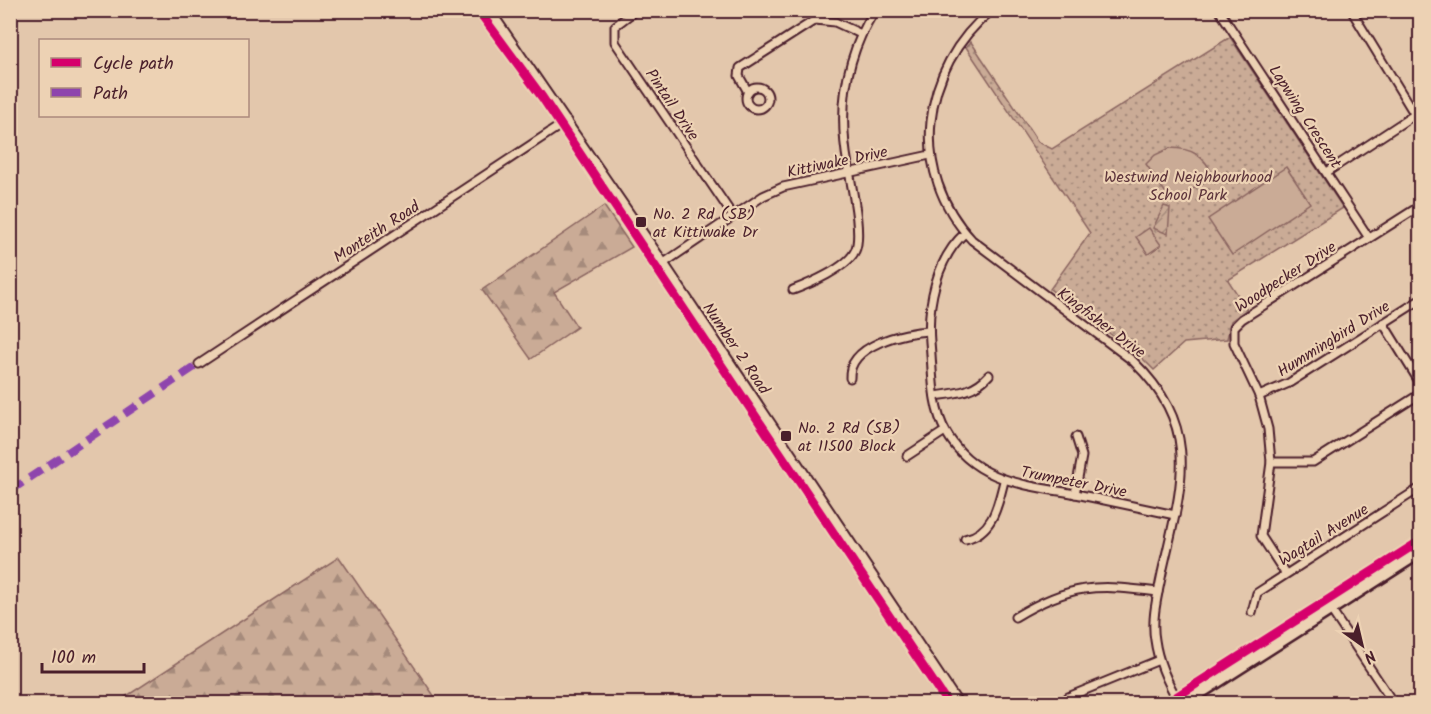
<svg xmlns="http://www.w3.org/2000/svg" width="1431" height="714" font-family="Kalam,sans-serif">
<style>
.grass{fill:url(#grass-dots);stroke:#8a6560;stroke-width:1.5}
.forest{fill:url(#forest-firs);stroke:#8a6560;stroke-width:1.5}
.garden{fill:url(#garden-furrows);stroke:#8a6560;stroke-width:1.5}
.pitch{fill:#caab96;stroke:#8a6560;stroke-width:1.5}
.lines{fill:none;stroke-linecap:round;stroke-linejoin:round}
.minor-casing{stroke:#4a1f2b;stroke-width:11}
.major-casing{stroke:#4a1f2b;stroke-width:14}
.minor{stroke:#edd2b4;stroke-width:7}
.major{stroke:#edd2b4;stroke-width:9}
.quiet{stroke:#8e44ad;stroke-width:8;stroke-dasharray:15 8;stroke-linecap:butt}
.cycleway-casing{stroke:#edd2b4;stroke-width:13}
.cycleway{stroke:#d6006c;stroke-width:9}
.poi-dot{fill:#4a1f2b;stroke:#edd2b4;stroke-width:2}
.labels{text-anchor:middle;stroke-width:4.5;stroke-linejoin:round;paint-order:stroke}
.street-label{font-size:16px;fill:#4a1f2b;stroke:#edd2b4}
.park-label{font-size:16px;fill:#5d343b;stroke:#edd2b4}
.poi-label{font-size:16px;fill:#4a1f2b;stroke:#edd2b4;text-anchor:start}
</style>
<defs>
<pattern id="grass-dots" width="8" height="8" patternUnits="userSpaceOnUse" patternTransform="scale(1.5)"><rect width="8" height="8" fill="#caab96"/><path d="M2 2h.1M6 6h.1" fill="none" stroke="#a68b7b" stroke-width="1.8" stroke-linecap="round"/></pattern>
<pattern id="forest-firs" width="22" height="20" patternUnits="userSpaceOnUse" patternTransform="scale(1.5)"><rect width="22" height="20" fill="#caab96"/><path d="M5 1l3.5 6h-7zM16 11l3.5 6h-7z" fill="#a68b7b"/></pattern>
<pattern id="garden-furrows" width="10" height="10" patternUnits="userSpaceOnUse" patternTransform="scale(1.5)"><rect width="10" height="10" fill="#caab96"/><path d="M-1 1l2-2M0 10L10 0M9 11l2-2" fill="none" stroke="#a68b7b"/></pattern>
</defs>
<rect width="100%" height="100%" fill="#e3c7ac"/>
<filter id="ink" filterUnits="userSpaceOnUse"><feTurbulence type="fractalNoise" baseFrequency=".0167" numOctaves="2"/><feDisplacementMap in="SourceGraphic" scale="12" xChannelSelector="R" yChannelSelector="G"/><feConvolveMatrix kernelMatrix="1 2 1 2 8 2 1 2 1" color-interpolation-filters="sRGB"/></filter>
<g filter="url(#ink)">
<path class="grass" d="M1230,37L1343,208L1228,280L1247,309L1231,321L1227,339L1184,343L1154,370L1141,357L1050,289L1090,233L966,47L971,42L1038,142L1052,149Z"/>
<g class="forest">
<path d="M604,206L632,247L554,292L577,327L531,359L482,290Z"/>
<path d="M339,557L439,703H116Z"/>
</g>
<path class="garden" d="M1164,206L1170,208L1168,234L1153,228Z"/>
<g class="pitch">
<path d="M1170,148C1192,148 1205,156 1213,176L1176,200L1170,199L1146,164L1155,155Z"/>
<path d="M1286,167L1310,203L1232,255L1208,219Z"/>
<path d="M1149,228L1161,245L1148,254L1136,237Z"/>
</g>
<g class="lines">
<g class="minor-casing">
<g id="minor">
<path d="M490,10L664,263L959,704"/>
<path d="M636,10L615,26V42L733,216"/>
<path d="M992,10C920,68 908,172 972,240L1133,361C1204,430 1181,487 1162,573C1158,594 1151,618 1155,640C1158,663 1168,684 1180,704"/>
<path d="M1219,10L1369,238"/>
<path d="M1351,10L1415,115"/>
<circle cx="757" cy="98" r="11"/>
<path d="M748,92L739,76L740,68L815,20L835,22L861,34"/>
<path d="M1327,172L1420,111"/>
<path d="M965,233C936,259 927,306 930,342C933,371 931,406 946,432C974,482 1026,485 1076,494C1109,501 1142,508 1175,515"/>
<path d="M664,263L763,196L783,187L930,155"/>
<path d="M793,290C809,284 847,268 855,251C863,235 851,184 848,165C838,111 845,57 875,10"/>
<path d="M1383,323L1420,383"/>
<path d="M199,364L567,121"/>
<path d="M850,378C848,345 904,332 929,331"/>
<path d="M935,396C957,393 974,392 989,375"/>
<path d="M1259,396L1289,383L1420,300"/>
<path d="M907,456L945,431"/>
<path d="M1271,462H1313L1420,394"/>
<path d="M1075,494L1082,456L1076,437"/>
<path d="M965,539C993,533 998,505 1004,481"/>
<path d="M1285,573L1261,536L1271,462L1268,429L1259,396L1234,343V327L1242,319L1420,206"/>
<path d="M1331,610L1394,704"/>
<path d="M1252,612L1257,593L1420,488"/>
<path d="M1015,617C1070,584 1096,584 1158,592"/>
<path d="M1068,697L1159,660"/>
</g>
</g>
<g class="major-casing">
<path id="major" d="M1184,704L1420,553"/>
</g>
<use href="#minor" class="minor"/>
<use href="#major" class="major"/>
<path class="quiet" d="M10,491L199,364"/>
<g class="cycleway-casing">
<g id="cycleway">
<path d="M478,10L542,97L948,704"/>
<path d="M1165,704L1420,541"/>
</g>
</g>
<use href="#cycleway" class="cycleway"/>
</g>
</g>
<g class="poi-dot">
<rect x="635" y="216" width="12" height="12" rx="3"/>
<rect x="780" y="430" width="12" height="12" rx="3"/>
</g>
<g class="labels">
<g class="street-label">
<text transform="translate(673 104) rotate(56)" y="6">Pintail Drive</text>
<text transform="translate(1306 116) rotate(57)" y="6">Lapwing Crescent</text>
<text transform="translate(837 161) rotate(-12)" y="6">Kittiwake Drive</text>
<text transform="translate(376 231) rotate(-33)" y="6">Monteith Road</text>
<text transform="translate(1285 276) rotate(-33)" y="6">Woodpecker Drive</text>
<text transform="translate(1102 322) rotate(37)" y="6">Kingfisher Drive</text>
<text transform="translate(1333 338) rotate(-32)" y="6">Hummingbird Drive</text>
<text transform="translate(737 348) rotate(56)" y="6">Number 2 Road</text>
<text transform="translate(1074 481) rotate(11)" y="6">Trumpeter Drive</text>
<text transform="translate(1323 534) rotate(-32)" y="6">Wagtail Avenue</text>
</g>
<g class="park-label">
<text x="1188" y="182">Westwind Neighbourhood<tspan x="1188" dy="18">School Park</tspan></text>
</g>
<g class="poi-label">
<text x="653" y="219">No. 2 Rd (SB)<tspan x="653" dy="18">at Kittiwake Dr</tspan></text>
<text x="798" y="433">No. 2 Rd (SB)<tspan x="798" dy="18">at 11500 Block</tspan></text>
</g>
</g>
<rect width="1431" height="714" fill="none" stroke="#edd2b4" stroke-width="36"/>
<rect x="18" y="18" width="1395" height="678" fill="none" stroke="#4a1f2b" stroke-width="2" filter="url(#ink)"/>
<rect x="39" y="39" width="210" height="78" fill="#edd2b4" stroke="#ac8a7d" stroke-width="1.5"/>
<rect x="51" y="58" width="30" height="9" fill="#d6006c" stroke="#ac8a7d" stroke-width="1.5"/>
<text x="93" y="69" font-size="18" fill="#4a1f2b">Cycle path</text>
<rect x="51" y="88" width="30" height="9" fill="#8e44ad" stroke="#ac8a7d" stroke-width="1.5"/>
<text x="93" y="99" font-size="18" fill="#4a1f2b">Path</text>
<g transform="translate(1362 645) rotate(146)" stroke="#edd2b4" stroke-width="4.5" paint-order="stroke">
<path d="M0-4.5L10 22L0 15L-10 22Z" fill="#4a1f2b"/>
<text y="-9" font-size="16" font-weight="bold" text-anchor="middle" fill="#4a1f2b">N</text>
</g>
<path d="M42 663v9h102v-9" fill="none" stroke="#4a1f2b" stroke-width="3"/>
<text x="51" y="663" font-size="18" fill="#4a1f2b" stroke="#edd2b4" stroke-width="4.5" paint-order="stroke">100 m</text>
</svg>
